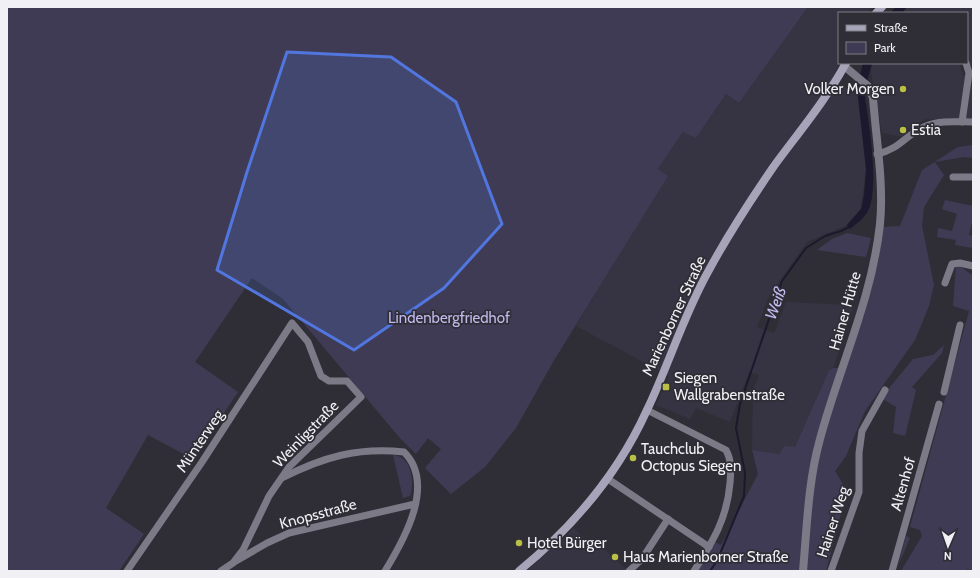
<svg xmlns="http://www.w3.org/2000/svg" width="980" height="578" font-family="Cabin,sans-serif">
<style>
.built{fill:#363442}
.green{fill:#3f3b54}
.water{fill:#1c182e}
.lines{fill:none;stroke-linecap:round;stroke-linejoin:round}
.stream{stroke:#1c182e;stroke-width:2}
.minor{stroke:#7c7a87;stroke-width:7}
.tertiary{stroke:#7c7a87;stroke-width:8}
.secondary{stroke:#a7a4b9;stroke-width:8}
.marked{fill:#5276df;fill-opacity:0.2;stroke:#5276df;stroke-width:3;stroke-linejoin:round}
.poi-dot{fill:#bac045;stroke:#2f2e36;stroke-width:1.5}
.labels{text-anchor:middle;stroke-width:3.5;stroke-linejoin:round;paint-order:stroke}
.poi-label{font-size:15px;fill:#f0f0f5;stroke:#2f2e36;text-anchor:start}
.street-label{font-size:15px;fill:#f0f0f5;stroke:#2f2e36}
.park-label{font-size:15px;fill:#c2b9ee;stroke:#2f2e36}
.water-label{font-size:16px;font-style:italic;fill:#c5bcf1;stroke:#2f2e36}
</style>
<rect width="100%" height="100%" fill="#2f2e36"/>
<g class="built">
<path d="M808,7H872L868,13H839L840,63L832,78L848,89L857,88L866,169L861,208L847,225L807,242L770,294L757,327L774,333L786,302L854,305L833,368L829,370L795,447L780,454L752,450L753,390L759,375L749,372L730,422L696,408L690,419L656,405L669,376L576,326L667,176L658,169L684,131L696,138L726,94L739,103Z"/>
<path d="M907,7H973V67L967,58V13H902Z"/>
<path d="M872,63H959L963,75L973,79V119H927L912,126L903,137L882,133L871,71Z"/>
<path d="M574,528L591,546L597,540L606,551L628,571H527Z"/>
</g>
<g class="green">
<path d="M7,7H808L739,103L726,94L696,138L683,132L658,169L668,176L553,362L516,428L485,467L451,494L425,468L441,449L428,438L416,454L399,437L283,299L252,278L195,362L238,392L193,459L148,435L106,508L144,534L119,571H7Z"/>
<path d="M973,145V158L964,157L935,162L944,175L924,207L922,226L934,285L929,306L915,340L865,411L846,456L835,471L847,491L826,571H697L715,542L721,545L758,474L752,450L780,454L784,446L795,447L829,370L833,368H843L864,315L879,258L883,227L900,226L922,170L958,147Z"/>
<path d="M945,200L973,206V218L969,235L973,236V248L955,245L956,240L937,237L938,228L952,231L957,214L942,209Z"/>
<path d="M847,233L871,238L866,257L817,250L832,239Z"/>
<path d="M956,266H960L973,276V571L967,569L966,571H901L922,536L920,530L910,527L969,311L953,306Z"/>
<path d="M944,345L942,353L912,387L916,390L905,436L893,433L896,407L881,398L913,359L933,355Z"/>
<path d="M393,455C411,456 415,481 410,496L403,498Z"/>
<path d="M906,536L910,538L898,566Z"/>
</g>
<g class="water">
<path d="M896,7H907L902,13H890Z"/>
<path d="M863,63H872L865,89V97C869,125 879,185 869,209C865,218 857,223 850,229L847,225L861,209L864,195L866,169L857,88Z"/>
</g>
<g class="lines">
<path class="stream" d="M710,571L717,561L744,496L745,473L736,428L740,404L782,281L806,248L825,236L841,231L851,226"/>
<g class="minor">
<path d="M962,122L969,73L966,63"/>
<path d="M877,154C901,149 907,133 926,126C940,120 958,122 973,122"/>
<path d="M953,177H973"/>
<path d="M945,283L952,264L960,263L973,266"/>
<path d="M944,392L960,325"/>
<path d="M647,410L726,450C732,461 731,470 730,483C727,519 713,541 694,571"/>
<path d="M282,478C323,457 358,447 404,452C436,484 404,540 385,571"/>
<path d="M608,479L709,547"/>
<path d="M236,561L267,543L289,533L415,504"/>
<path d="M127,571L202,462L292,323L308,342L321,376L329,381H347L361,397L289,467L269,496L243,550L233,563L221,571"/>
<path d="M629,571L642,559L668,519"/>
<path d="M831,571L859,492V453L862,431L885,390"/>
<path d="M892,571L939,404"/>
</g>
<path class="tertiary" d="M803,571C807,527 808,482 820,439C839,368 872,299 880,224C884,183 876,139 873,98L868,86L844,66"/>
<g class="secondary">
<path d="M876,13L882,7"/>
<path d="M519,571C573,527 618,474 647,410C669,364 684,314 709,270C728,235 752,198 774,166C799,132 826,100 846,63"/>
</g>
</g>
<path class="marked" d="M287,52L391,57L456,102L502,224L444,288L354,350L217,270L247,172Z"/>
<g class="poi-dot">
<circle cx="903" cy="89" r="4"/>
<circle cx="903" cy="130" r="4"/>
<rect x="662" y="383" width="8" height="8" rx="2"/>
<circle cx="633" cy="458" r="4"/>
<circle cx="519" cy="543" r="4"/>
<circle cx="615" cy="557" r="4"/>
</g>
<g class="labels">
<g class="poi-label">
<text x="895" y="94" text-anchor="end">Volker Morgen</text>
<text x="911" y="135">Estia</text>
<text x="674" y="383">Siegen<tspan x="674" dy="17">Wallgrabenstraße</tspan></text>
<text x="641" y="454">Tauchclub<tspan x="641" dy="17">Octopus Siegen</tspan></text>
<text x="527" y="548">Hotel Bürger</text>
<text x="623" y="562">Haus Marienborner Straße</text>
</g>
<g class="street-label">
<text transform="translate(845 311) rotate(-74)" y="5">Hainer Hütte</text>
<text transform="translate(674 316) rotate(-65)" y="5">Marienborner Straße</text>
<text transform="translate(306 434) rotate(-46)" y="5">Weinligstraße</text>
<text transform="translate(200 441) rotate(-56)" y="5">Münterweg</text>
<text transform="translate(903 484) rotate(-74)" y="5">Altenhof</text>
<text transform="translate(318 514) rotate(-15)" y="5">Knopsstraße</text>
<text transform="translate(833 522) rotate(-72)" y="5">Hainer Weg</text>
</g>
<g class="park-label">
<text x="449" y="323">Lindenbergfriedhof</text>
</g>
<g class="water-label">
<text transform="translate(775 303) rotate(-70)" y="6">Weiß</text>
</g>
</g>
<rect width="980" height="578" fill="none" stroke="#f0f0f5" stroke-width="16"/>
<rect x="838" y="12" width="130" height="52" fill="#2f2e36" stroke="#7c7c82"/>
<rect x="846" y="25" width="20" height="6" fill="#a7a4b9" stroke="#7c7c82"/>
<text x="874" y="32" font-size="12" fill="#f0f0f5">Straße</text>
<rect x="846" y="42" width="20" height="12" fill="#3f3b54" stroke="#7c7c82"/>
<text x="874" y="52" font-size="12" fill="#f0f0f5">Park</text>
<g transform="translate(948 546) rotate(182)" stroke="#2f2e36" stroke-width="3" paint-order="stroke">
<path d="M0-3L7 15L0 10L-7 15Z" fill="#f0f0f5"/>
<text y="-6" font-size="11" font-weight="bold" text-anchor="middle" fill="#f0f0f5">N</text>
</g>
</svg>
